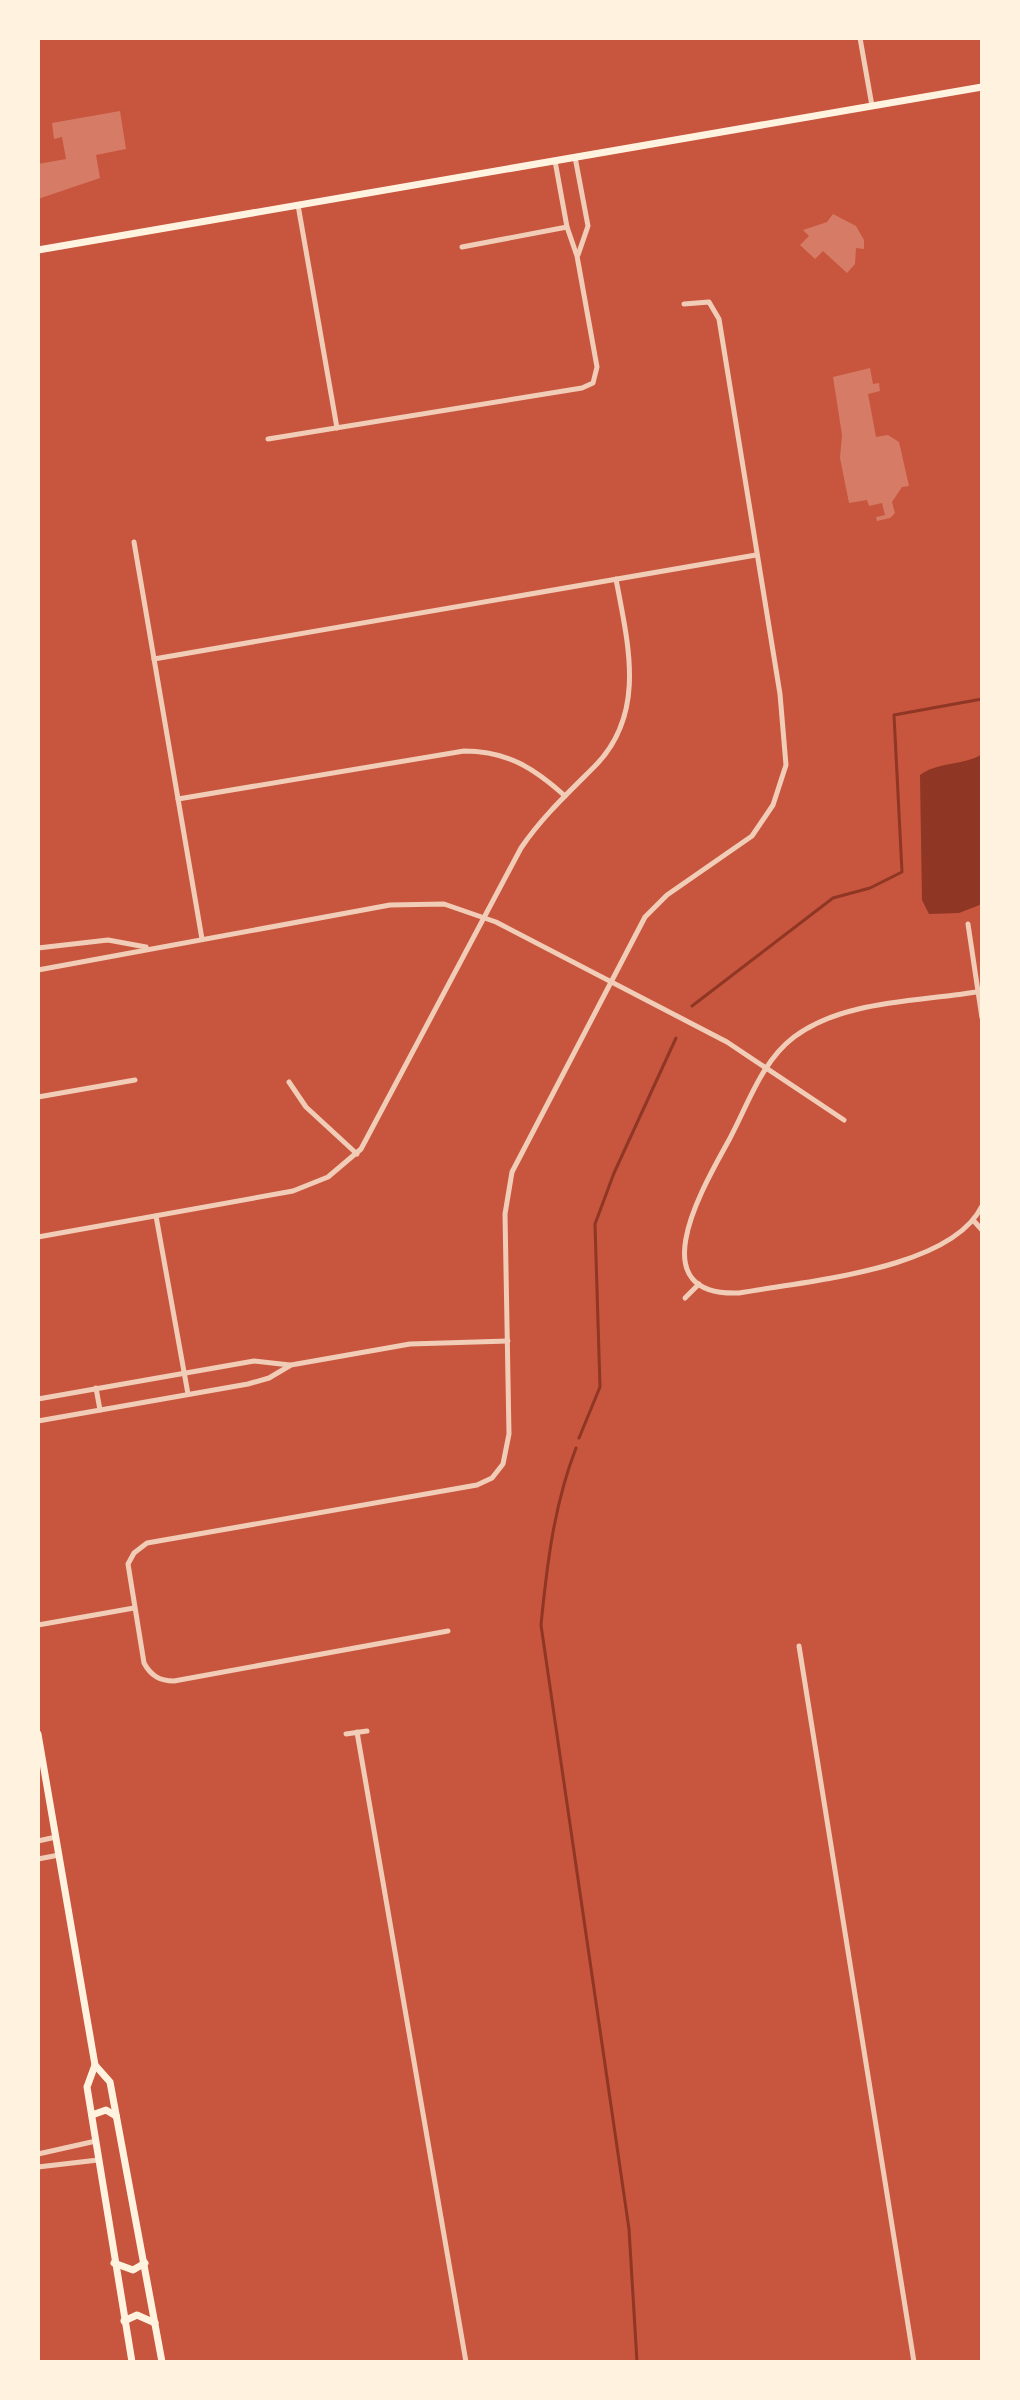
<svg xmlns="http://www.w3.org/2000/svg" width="1020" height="2400" font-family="'Titillium Web',sans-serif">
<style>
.water{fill:#8f3625}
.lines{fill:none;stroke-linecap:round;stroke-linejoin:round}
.stream{stroke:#8f3625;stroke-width:3}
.building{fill:#d67c66}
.minor{stroke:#f1ccb7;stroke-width:5}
.secondary{stroke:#fff3e0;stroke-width:7}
</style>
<rect width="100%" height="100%" fill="#c8553d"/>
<path class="water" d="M982,754V904L959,913L929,914L922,900L920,775C939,761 964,766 982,754Z"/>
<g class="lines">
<g class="stream">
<path d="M692,1006L833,898L870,888L902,872L894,715L982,699"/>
<path d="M579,1438L600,1387L595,1224L614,1173L676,1038"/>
<path d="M576,1448C554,1505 547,1564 541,1625L629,2229L637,2362"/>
</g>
</g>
<g class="building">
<path d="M120,111L126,149L96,155L100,178L38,199V164L66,159L62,137L54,139L52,123Z"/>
<path d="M833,214L856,226L864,240V249L856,248L855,264L847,273L823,251L815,259L800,245L809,236L803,230L827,222Z"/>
<path d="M870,368L873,384L879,383L880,391L868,394L876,437L888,435L899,442L909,486L902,487L892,502L895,513L890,518L877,521L876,517L885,515L882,503L869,506L867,500L849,503L840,458L842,435L833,377Z"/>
</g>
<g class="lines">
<g class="minor">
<path d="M860,38L872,106"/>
<path d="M575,157L588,226L578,255"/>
<path d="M298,205L337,428"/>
<path d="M462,247L567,227"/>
<path d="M268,439L582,388L593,383L597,367L577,256L567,227L555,161"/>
<path d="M134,542L202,939"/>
<path d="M154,659L756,555"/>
<path d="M178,799L464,751C507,751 534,768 565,796"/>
<path d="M968,924L982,1018"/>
<path d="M38,948L108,940L146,947"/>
<path d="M38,970L390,905L444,904L496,922L727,1042L844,1120"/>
<path d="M982,991C921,1002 845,999 794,1037C761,1062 748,1105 729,1140C705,1184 637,1297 739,1293C805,1281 951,1270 982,1206"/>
<path d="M289,1082L306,1107L357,1154"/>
<path d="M38,1097L135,1080"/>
<path d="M156,1216L188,1394"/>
<path d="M973,1220L982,1230"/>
<path d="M38,1237L293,1191L328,1177L361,1149L521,848C542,817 569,792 595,766C647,713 628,644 616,579"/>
<path d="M685,1298L699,1284"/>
<path d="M96,1388L100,1410"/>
<path d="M38,1399L254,1361L290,1365"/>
<path d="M38,1421L248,1384L269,1378L291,1365L410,1344L508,1341"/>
<path d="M38,1625L134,1608"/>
<path d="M448,1631L174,1681C160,1681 151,1676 144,1663L128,1564L134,1553L147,1543L477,1485L492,1478L503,1464L509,1434L505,1214L512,1172L645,917L667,895L752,836L773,805L786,765L780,694L719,319L709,302L684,304"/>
<path d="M799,1646L914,2362"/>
<path d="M357,1732L466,2362"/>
<path d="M346,1734L367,1731"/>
<path d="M38,1841L56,1837"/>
<path d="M38,1859L59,1855"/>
<path d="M38,2154L96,2141"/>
<path d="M38,2167L98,2160"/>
</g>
<g class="secondary">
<path d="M38,250L982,87"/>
<path d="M38,1734L95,2065L87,2087L132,2362"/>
<path d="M95,2065L110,2082L162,2362"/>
<path d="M92,2115L106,2110L116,2116"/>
<path d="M114,2263L133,2270L145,2263"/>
<path d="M124,2321L137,2315L155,2323"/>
</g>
</g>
<rect width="1020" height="2400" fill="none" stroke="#fff3e0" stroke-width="80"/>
</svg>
